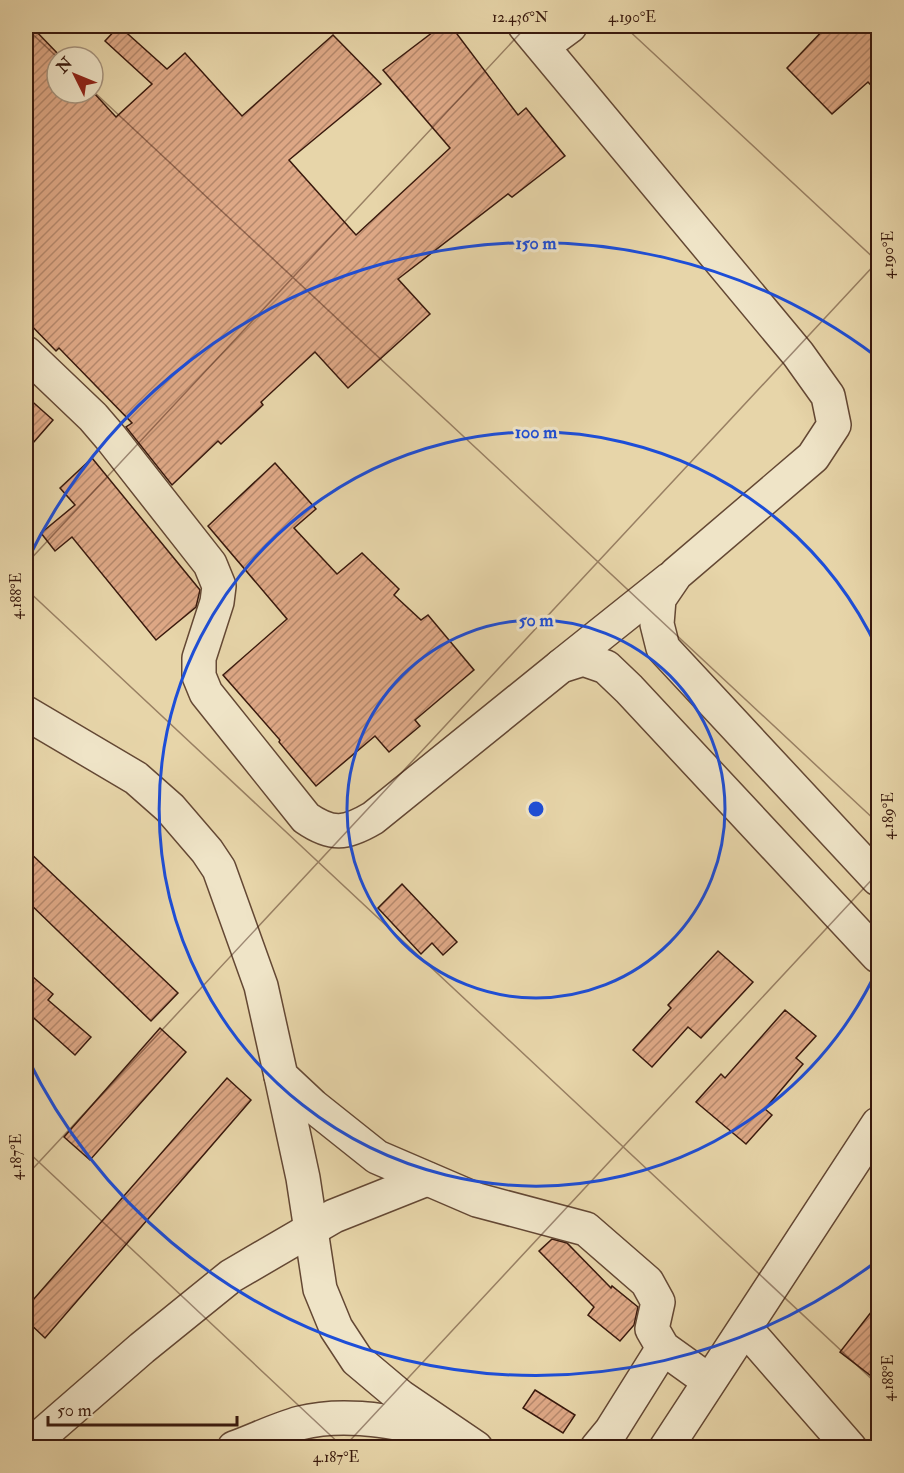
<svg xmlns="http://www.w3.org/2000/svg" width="904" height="1473" font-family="'IM FELL Double Pica',serif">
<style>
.building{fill:url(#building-hatch);stroke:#39190d;stroke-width:1.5}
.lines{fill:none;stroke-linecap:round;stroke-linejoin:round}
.minor-casing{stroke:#644834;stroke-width:36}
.minor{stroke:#efe4c7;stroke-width:33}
.ticks{fill:none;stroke:#39190d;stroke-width:1.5;stroke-opacity:0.45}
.ring{fill:none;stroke:#1d4ed8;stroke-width:3}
.centre{fill:#1d4ed8;stroke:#efe4c7;stroke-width:3}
.ring-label{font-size:18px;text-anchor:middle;font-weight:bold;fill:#1d4ed8;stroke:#efe4c7;stroke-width:6;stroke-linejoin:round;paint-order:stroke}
.neatline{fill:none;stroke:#39190d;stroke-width:2}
.ticks-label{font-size:15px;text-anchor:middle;fill:#39190d}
</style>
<defs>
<pattern id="building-hatch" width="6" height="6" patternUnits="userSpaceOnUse" patternTransform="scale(1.5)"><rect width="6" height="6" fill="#dea886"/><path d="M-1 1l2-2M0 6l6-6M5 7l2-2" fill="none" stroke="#b5886c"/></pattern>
</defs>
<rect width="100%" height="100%" fill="#e7d5a9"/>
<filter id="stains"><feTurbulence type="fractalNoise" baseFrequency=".00333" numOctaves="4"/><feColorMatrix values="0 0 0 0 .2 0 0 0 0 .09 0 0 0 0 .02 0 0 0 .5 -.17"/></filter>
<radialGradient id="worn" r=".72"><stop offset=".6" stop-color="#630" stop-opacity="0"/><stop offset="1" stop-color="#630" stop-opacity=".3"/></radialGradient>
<g class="building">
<path d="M26,26H31L61,57H57V93L93,92L116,117L152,84L105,41L119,26L167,69L185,53L242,116L333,35L381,84L289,160L356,235L450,148L383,70L441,26H451L518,115L526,108L565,156L512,197L508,194L398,279L430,314L348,388L315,352L261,402L263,405L221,444L218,441L172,485L126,427L132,423L59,348L56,351L26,320Z"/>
<path d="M827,26H879V94L868,82L832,114L787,68Z"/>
<path d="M26,396L53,420L26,451Z"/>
<path d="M92,458L200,590L196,607L156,640L72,537L55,551L41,533L75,505L60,488Z"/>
<path d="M275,463L316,509L294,528L337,574L362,553L399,589L394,595L421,620L428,615L474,670L415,720L420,726L389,752L375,736L316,786L279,742L280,740L223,675L287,619L208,526Z"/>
<path d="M26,849L178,993L151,1021L26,900Z"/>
<path d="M402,884L457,942L443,955L432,943L421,954L378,908Z"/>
<path d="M718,951L753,982L701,1038L688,1027L652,1067L633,1050L671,1008L668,1005Z"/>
<path d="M26,971L53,994L48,1000L91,1037L75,1055L26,1011Z"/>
<path d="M785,1010L816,1036L796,1058L803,1064L765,1109L772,1115L746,1144L696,1102L721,1074L725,1078Z"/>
<path d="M160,1028L186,1052L90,1160L64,1137Z"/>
<path d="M227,1078L251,1100L45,1338L26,1320V1308Z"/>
<path d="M552,1239L567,1243L611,1288L612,1286L638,1307L634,1325L620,1341L588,1315L594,1307L539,1251Z"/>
<path d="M879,1302V1382L840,1352Z"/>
<path d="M535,1390L575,1415L563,1433L523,1408Z"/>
</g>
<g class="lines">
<g class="minor-casing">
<g id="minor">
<path d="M525,26L798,354L828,396L834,425L813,457L676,574L659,599L657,624L663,648L878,879"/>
<path d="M543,46L570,26"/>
<path d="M26,353L93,417L111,438L210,564L219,586L217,602L199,658V676L206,693L306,818C332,836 346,834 373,818L561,666L583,659L606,667L629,689L878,956"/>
<path d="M561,666L670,579"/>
<path d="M26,713L136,778L170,808L207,851L219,869L261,986L281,1076L313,1106L377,1157L477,1200L586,1229L647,1282L658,1302L652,1329L663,1348L709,1381"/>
<path d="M281,1076L303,1178L320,1289L336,1328L357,1360L401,1397L476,1448"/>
<path d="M746,1329L850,1448"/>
<path d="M27,1448L142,1348L231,1276L334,1216L427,1179"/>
<path d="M234,1448C256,1440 278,1429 300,1423C348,1411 395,1423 443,1431"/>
<path d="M597,1448L611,1431L663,1348"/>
<path d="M666,1448L878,1124"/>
</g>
</g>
<use href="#minor" class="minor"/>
</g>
<path class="ticks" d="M624,26L878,262M26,28L57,57M93,91L878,823M26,564L527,26M26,589L878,1385M26,1150L344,1448M26,1176L878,261M343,1448L878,873"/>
<g class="ring">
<circle cx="536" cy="809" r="189"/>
<path d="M878 968A377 377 0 1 1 878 650"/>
<path d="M877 1261A566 566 0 0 1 27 1057M27 561A566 566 0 0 1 877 357"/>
</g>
<circle cx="536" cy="809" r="9" class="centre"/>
<g class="ring-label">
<text x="536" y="249">150 m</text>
<text x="536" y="438">100 m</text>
<text x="536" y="626">50 m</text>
</g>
<rect width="904" height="1473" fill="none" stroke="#e7d5a9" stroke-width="66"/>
<g transform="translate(75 75) rotate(313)"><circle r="28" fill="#efe4c7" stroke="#a6937d" stroke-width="1.5"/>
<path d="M0-4.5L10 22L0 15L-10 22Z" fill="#8f2418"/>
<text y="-9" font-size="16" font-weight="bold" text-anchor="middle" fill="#39190d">N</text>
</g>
<path d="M48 1416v9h189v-9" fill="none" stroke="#39190d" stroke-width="3"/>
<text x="57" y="1416" font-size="18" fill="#39190d" stroke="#efe4c7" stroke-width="4.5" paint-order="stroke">50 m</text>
<rect x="33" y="33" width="838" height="1407" class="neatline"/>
<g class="ticks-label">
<text x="520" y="22">12.436°N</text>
<text x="632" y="22">4.190°E</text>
<text transform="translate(888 255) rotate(-90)" y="5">4.190°E</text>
<text transform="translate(16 596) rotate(-90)" y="5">4.188°E</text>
<text transform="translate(888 816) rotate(-90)" y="5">4.189°E</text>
<text transform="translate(16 1157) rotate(-90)" y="5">4.187°E</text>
<text transform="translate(888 1378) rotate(-90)" y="5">4.188°E</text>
<text x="336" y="1462">4.187°E</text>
</g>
<rect width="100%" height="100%" filter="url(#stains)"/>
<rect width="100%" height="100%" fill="url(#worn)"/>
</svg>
